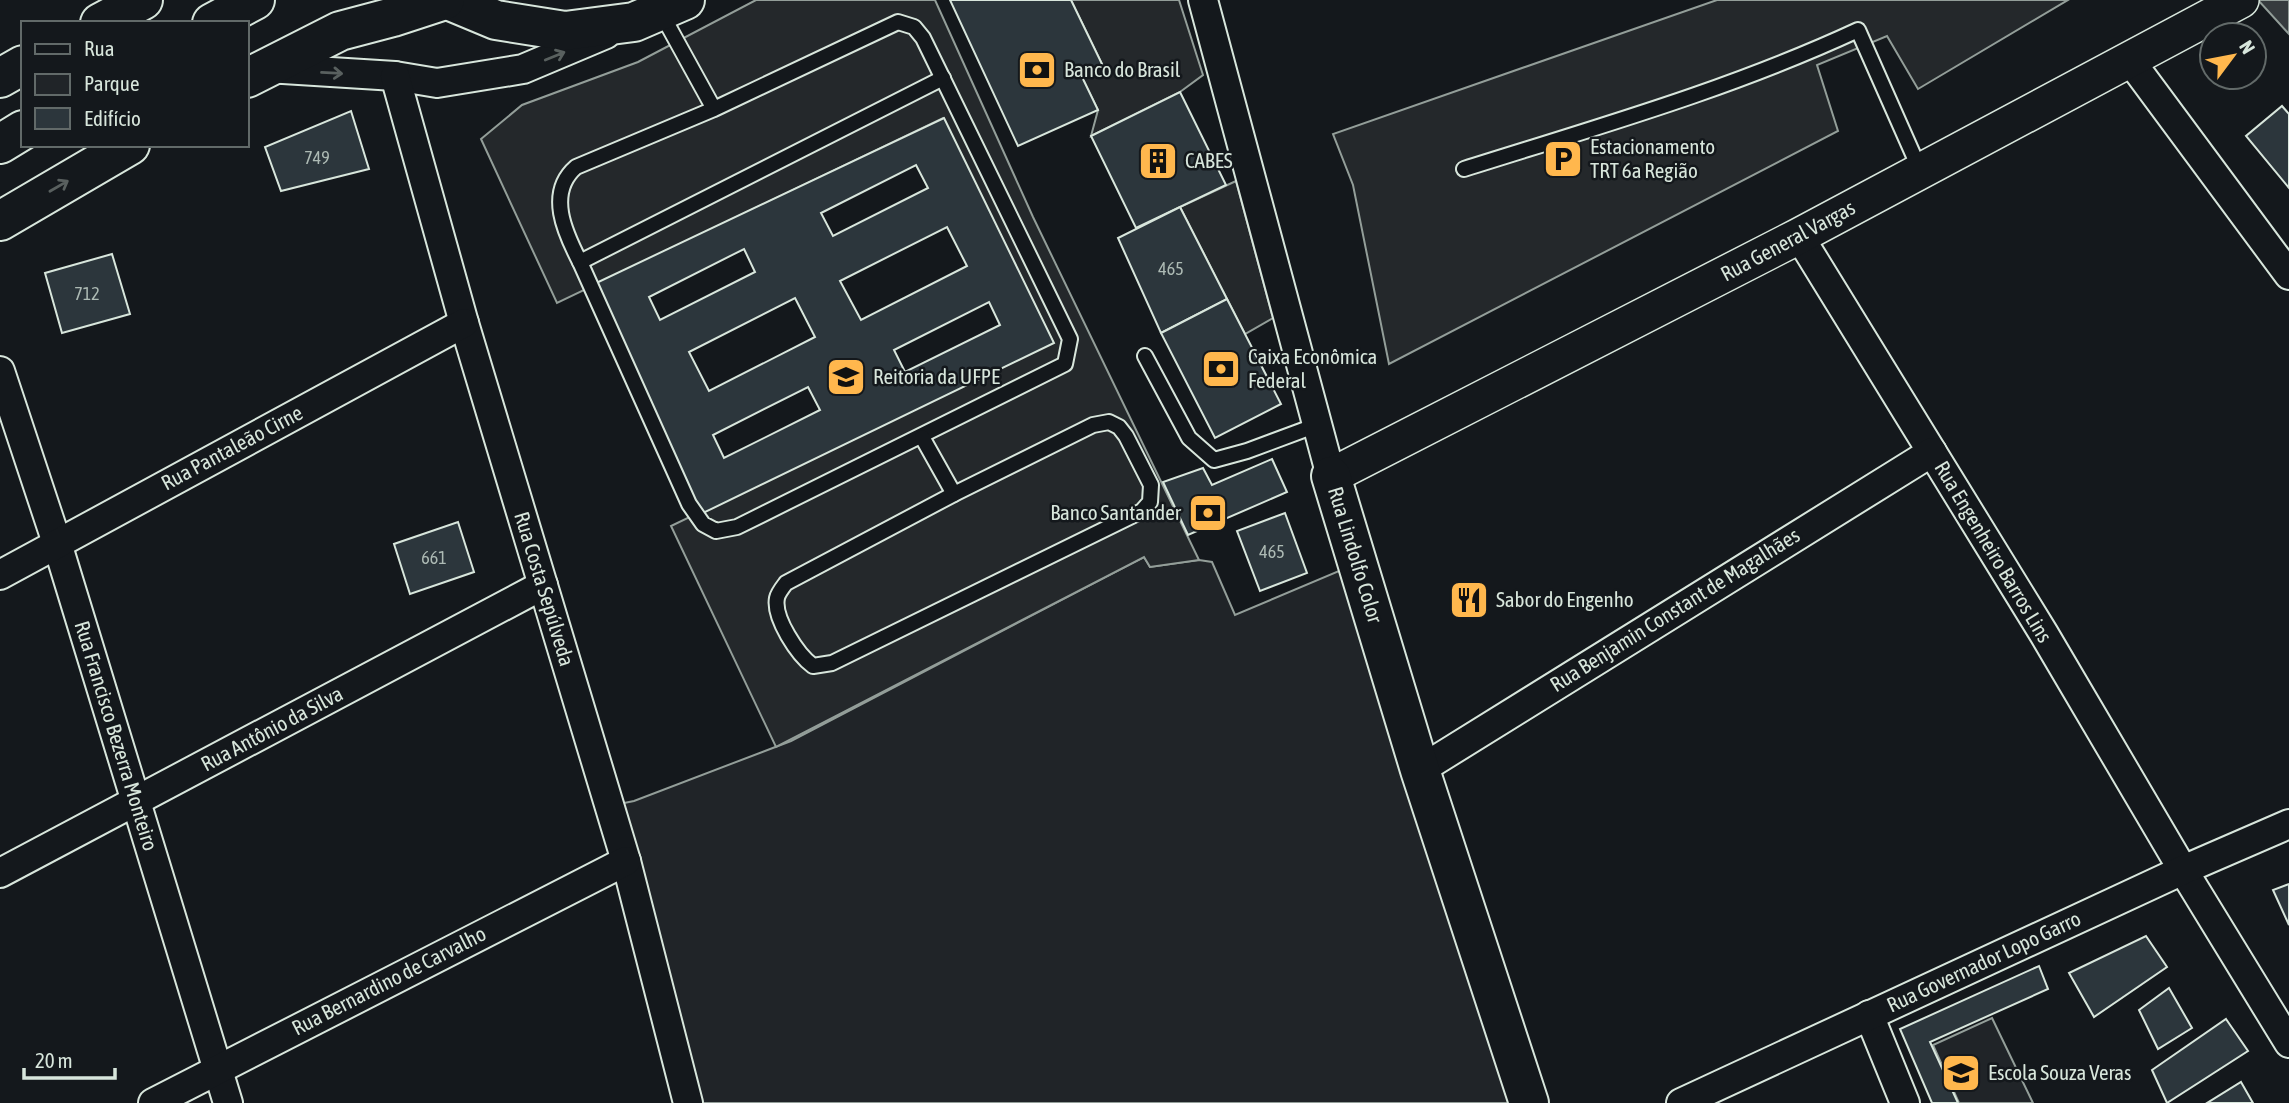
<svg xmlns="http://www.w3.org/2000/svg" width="2289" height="1103" font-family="'Asap Condensed',sans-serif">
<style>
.green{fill:#202428;stroke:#939e99;stroke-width:2}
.parking{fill:#24282b;stroke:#939e99;stroke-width:2}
.water{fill:#363b3e;stroke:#939e99;stroke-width:2}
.building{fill:#2c363c;stroke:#d8e6dc;stroke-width:2;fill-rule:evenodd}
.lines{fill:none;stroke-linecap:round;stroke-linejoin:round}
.service-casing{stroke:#d8e6dc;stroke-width:18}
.minor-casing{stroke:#d8e6dc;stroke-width:32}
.tertiary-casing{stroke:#d8e6dc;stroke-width:38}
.secondary-casing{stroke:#d8e6dc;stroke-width:42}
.trunk-casing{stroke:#d8e6dc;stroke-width:42}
.service{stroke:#14181c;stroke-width:14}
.minor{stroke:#14181c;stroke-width:28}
.tertiary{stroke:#14181c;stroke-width:35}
.secondary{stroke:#14181c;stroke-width:38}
.trunk{stroke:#14181c;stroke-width:38}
.oneway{stroke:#59605f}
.labels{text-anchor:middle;stroke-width:5;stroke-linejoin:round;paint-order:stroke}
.number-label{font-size:18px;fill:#adbab4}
.poi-label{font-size:21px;fill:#d8e6dc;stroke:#14181c;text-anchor:start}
.street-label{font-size:21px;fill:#d8e6dc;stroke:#14181c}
</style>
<rect width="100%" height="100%" fill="#14181c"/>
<g class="green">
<path d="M1144,557L1150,567L1199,560L1212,562L1235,615L1372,557L1534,1103H688L609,806L634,801L791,741Z"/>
<path d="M1992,1018L2033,1103H1959L1933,1045Z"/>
</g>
<g class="parking">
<path d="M756,0H935L1033,217L1199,560L1150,567L1144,557L776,747L671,526L1053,342L943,118L557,303L481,139L522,105L638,62Z"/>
<path d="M1071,0H1179L1203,75L1180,92L1091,136L1098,110L1081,75L1102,64Z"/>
<path d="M1717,0H2068L1918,89L1887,36L1817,65L1838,131L1389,364L1353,185L1333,134Z"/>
<path d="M1236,181L1273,318L1245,334L1180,207Z"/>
</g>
<path class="water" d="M2258,0H2289V34Z"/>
<g class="building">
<path d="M950,0H1071L1102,64L1081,75L1098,110L1018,146Z"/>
<path d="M1180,92L1226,185L1136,228L1091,136Z"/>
<path d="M2282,106L2289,114V188L2246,136Z"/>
<path d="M351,111L369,169L281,191L265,147Z"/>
<path d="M944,118L1054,343L701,514L592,285ZM916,165L928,188L833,236L821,213ZM947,227L967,266L861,320L840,281ZM744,249L755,272L660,320L649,297ZM795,298L815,337L709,391L689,352ZM989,302L1000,325L905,372L894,350ZM808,387L820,410L724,458L713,435Z"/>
<path d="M1180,207L1227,299L1161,333L1118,238Z"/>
<path d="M112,254L130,314L62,333L45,273Z"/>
<path d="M1227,299L1281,404L1215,438L1161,333Z"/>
<path d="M1272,459L1287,492L1188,535L1163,482L1203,468L1212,485Z"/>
<path d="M1285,513L1307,573L1260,591L1237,531Z"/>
<path d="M458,522L474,572L410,594L394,544Z"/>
<path d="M2289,884V925L2273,890Z"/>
<path d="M2146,936L2167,967L2094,1017L2069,973Z"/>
<path d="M2039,966L2048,989L1930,1042L1958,1103H1932L1900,1029Z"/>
<path d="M2169,988L2192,1028L2158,1049L2139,1010Z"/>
<path d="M2226,1019L2248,1051L2167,1103L2152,1070Z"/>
<path d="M2241,1082L2253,1103H2207Z"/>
</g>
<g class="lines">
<g class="service-casing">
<g id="service">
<path d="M660,11L714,109L898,22L914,27L923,38L1070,339L1065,364L737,527L716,531L703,524L689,504L580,262C565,233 546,193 576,167L714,109"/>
<path d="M1464,169C1597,127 1731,89 1858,30L1920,170"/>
<path d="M580,262L943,78"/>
<path d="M1145,356L1189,438L1214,460L1247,451L1317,425"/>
<path d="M1109,422L1119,427L1126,436L1151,485L1150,502L1142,511L832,663L813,666C798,655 773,618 777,598C778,593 783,587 786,583L954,494L1093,425Z"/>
<path d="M922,437L954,494"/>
</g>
</g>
<g class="minor-casing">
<g id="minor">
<path d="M1203,0L1331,476"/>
<path d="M2129,59L2289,275"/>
<path d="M267,68L395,76L437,83L523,69L606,34"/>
<path d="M395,76L464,323L626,861L688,1103"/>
<path d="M1799,236L2044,634L2183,870L2289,1043"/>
<path d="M0,371L57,543L228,1103"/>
<path d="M0,575L464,323"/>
<path d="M1420,770L1932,452"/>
<path d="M0,873L543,585"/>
<path d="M1869,1015L1905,1103"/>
<path d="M153,1103L626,861"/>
<path d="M1681,1103L2183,870L2289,824"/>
</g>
</g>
<g class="tertiary-casing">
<path id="tertiary" d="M1331,476L1799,236L2241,0"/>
</g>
<g class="secondary-casing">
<g id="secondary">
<path d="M448,0L496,20L565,31L634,22L685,0"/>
<path d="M247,78L340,31L393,17L445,0"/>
<path d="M0,221L130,145"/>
<path d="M1331,476L1420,770L1529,1103"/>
</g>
</g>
<g class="trunk-casing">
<g id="trunk">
<path d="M100,23L143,0"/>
<path d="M212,23L255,0"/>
<path d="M0,78L23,65"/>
<path d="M0,144L23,130"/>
</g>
</g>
<use href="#service" class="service"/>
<use href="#minor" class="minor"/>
<use href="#tertiary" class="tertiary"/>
<use href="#secondary" class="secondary"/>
<use href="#trunk" class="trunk"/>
</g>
<defs><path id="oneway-shaft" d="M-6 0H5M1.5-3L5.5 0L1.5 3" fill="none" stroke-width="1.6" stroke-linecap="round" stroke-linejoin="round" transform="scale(1.75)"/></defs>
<g class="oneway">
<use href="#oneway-shaft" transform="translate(555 56) rotate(-22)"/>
<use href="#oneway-shaft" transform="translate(332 73) rotate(3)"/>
<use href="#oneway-shaft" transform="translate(59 186) rotate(-30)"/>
</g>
<defs>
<g id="bank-square" transform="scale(2.0125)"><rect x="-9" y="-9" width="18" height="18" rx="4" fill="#ffb74d" stroke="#14181c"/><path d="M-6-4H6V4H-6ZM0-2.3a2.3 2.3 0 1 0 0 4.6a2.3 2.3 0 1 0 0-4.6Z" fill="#111"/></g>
<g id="parking-square" transform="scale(2.0125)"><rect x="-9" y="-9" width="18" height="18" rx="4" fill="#ffb74d" stroke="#14181c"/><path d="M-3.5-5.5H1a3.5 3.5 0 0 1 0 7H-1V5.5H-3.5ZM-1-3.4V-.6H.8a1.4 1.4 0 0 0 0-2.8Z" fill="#111"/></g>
<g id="building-square" transform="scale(2.0125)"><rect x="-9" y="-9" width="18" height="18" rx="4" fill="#ffb74d" stroke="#14181c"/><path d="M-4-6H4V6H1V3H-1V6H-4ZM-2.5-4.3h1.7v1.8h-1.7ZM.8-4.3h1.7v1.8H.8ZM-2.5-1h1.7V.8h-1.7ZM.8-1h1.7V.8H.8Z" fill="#111"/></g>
<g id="university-square" transform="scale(2.0125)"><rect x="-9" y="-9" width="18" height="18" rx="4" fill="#ffb74d" stroke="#14181c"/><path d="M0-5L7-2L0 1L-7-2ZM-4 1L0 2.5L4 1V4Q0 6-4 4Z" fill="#111"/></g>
<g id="restaurant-square" transform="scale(2.0125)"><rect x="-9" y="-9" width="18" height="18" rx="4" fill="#ffb74d" stroke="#14181c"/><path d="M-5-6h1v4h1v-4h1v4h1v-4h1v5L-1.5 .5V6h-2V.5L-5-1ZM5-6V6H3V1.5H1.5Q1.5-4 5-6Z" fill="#111"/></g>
<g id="school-square" transform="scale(2.0125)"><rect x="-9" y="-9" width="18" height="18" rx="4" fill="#ffb74d" stroke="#14181c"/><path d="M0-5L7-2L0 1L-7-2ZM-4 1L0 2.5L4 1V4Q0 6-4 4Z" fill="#111"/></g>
</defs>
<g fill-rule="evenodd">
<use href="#bank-square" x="1037" y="70"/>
<use href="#parking-square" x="1563" y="159"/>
<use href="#building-square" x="1158" y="161"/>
<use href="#bank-square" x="1221" y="369"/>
<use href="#university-square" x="846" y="377"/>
<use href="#bank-square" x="1208" y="513"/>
<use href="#restaurant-square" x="1469" y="600"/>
<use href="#school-square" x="1961" y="1073"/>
</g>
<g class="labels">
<g class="number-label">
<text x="317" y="164">749</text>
<text x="1171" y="275">465</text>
<text x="87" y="300">712</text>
<text x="1272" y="558">465</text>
<text x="434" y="564">661</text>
</g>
<g class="poi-label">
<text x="1064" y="77">Banco do Brasil</text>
<text x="1590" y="154">Estacionamento<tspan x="1590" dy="24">TRT 6a Região</tspan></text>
<text x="1185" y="168">CABES</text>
<text x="1248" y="364">Caixa Econômica<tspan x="1248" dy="24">Federal</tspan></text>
<text x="873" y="384">Reitoria da UFPE</text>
<text x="1181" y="520" text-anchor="end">Banco Santander</text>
<text x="1496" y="607">Sabor do Engenho</text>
<text x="1988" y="1080">Escola Souza Veras</text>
</g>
<g class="street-label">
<text transform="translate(1788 241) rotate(-28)" y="7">Rua General Vargas</text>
<text transform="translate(232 448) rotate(-28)" y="7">Rua Pantaleão Cirne</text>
<text transform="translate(1993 552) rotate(59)" y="7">Rua Engenheiro Barros Lins</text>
<text transform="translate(1355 555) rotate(73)" y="7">Rua Lindolfo Color</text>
<text transform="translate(544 589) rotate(73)" y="7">Rua Costa Sepúlveda</text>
<text transform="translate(1675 610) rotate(-32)" y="7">Rua Benjamin Constant de Magalhães</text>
<text transform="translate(272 729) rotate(-28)" y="7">Rua Antônio da Silva</text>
<text transform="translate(116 736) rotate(73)" y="7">Rua Francisco Bezerra Monteiro</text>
<text transform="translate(1984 962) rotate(-25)" y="7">Rua Governador Lopo Garro</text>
<text transform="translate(389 981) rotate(-27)" y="7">Rua Bernardino de Carvalho</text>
</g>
</g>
<rect x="21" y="21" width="228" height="126" fill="#14181c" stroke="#626a69" stroke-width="2"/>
<rect x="35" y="44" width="35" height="10" fill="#14181c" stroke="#626a69" stroke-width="2"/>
<text x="84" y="56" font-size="21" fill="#d8e6dc">Rua</text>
<rect x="35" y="74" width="35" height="21" fill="#202428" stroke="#626a69" stroke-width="2"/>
<text x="84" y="91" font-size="21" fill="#d8e6dc">Parque</text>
<rect x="35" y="108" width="35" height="21" fill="#2c363c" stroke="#626a69" stroke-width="2"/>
<text x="84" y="126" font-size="21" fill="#d8e6dc">Edifício</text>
<g transform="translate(2233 56) rotate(58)"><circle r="33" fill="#14181c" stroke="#626a69" stroke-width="2"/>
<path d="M0-5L12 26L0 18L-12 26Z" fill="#ffb74d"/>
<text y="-10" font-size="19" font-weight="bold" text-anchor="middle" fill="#d8e6dc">N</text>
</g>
<path d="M24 1068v10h91v-10" fill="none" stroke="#d8e6dc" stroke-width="3.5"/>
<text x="35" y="1068" font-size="21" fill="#d8e6dc" stroke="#14181c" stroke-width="5" paint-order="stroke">20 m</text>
</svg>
